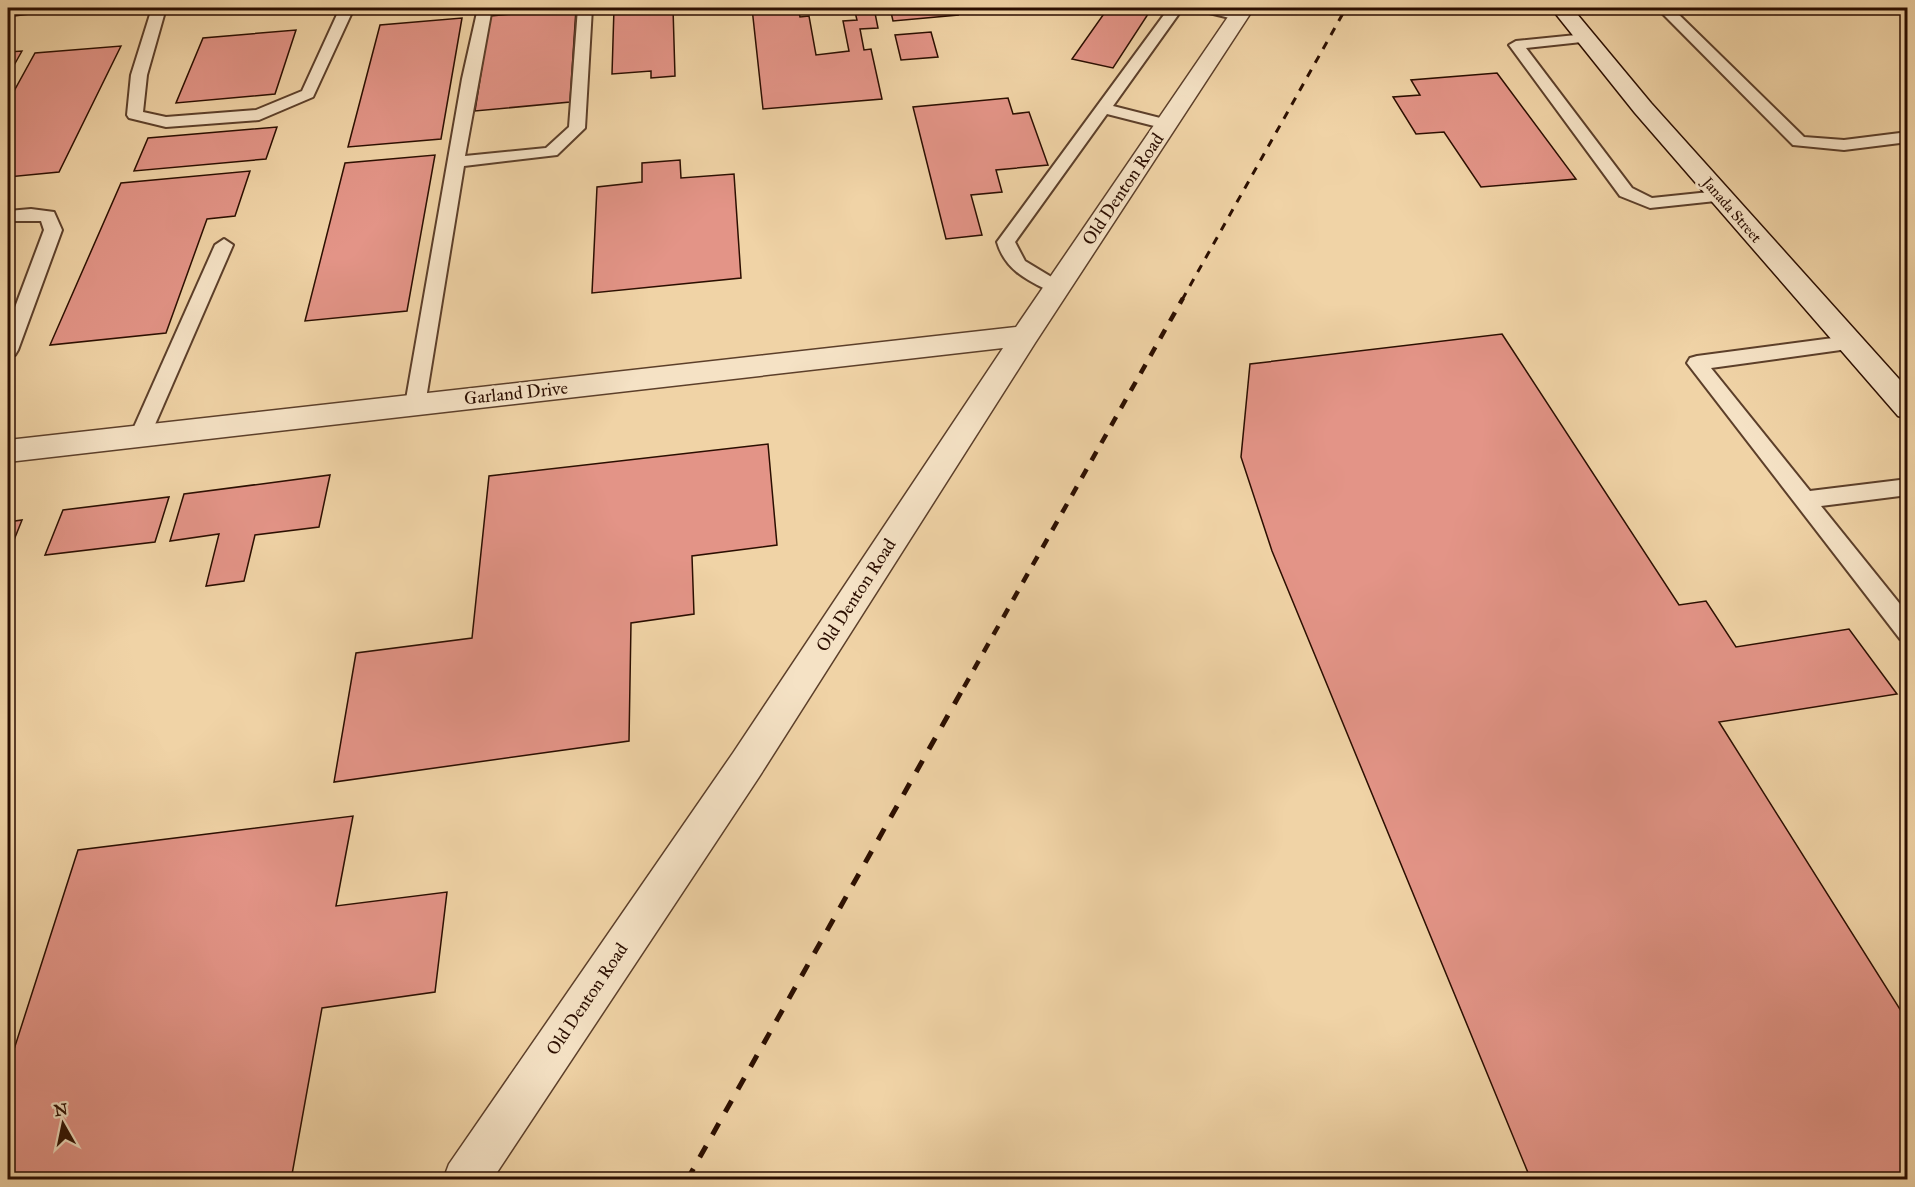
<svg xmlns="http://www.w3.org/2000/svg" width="1915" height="1187" font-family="'IM FELL Great Primer',serif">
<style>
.building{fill:#e39487;stroke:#2b0e00;stroke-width:1.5}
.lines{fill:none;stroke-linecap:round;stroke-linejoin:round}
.lane-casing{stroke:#5c3f2a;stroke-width:4}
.street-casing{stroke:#5c3f2a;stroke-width:3}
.secondary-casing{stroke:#2b0e00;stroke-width:3}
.lane{fill:#f5e2c5;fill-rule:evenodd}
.street{fill:#f5e2c5;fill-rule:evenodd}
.secondary{fill:#f5e2c5;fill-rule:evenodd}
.rail-far2{stroke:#2b0e00;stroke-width:3;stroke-dasharray:8 8;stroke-linecap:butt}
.rail-far1{stroke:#2b0e00;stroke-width:4.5;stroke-dasharray:10 10;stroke-linecap:butt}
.rail{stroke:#2b0e00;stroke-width:5;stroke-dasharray:13 13;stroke-linecap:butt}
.labels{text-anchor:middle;stroke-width:6;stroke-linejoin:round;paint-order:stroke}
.far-street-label{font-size:15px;fill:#2b0e00;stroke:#f5e2c5}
.street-label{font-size:18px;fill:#2b0e00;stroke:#f5e2c5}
</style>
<rect width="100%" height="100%" fill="#f0d3a6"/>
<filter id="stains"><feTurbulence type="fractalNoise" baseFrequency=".00333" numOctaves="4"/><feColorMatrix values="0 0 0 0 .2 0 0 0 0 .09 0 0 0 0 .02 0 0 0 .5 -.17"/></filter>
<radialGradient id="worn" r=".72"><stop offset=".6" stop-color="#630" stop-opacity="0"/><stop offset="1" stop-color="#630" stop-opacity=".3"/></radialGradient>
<g class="building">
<path d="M614,8H673L675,76L651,78V71L612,74Z"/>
<path d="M752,8H798L800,17L809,16L816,55L849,51L843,21L857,20L854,8H874L878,28L860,29L864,50L871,49L882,99L763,109Z"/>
<path d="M890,8H955L958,15L893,21Z"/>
<path d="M1108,8H1152L1113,68L1072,59Z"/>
<path d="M576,9L570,102L475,111L490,16Z"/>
<path d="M462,18L441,139L348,147L380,25Z"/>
<path d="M296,30L275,94L176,103L203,38Z"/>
<path d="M931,32L938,57L901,60L895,35Z"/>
<path d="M121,46L59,172L8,177V102L35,53Z"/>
<path d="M22,51L8,76V52Z"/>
<path d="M1497,73L1576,179L1481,187L1444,132L1416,134L1393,97L1420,95L1411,80Z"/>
<path d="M1008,98L1013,114L1029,112L1048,165L996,170L1002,192L971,195L982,235L946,239L913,107Z"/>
<path d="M277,127L266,159L134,171L148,138Z"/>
<path d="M435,155L407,311L305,321L345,163Z"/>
<path d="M680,160L681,178L734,174L741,278L592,293L597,187L642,182V163Z"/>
<path d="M250,171L235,216L207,219L166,333L50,345L121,183Z"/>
<path d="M1502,334L1679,605L1706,601L1736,647L1849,629L1897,694L1719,722L1908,1022V1180H1531L1272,551L1241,457L1250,364Z"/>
<path d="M768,444L777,545L692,556L694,614L631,623L629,741L334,782L356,653L472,638L489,476Z"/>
<path d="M330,475L319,527L255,535L244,581L206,586L219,534L170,541L184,494Z"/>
<path d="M169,497L155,542L45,555L63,510Z"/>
<path d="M22,520L8,555V522Z"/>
<path d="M353,816L336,906L447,892L435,992L322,1008L291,1180H8V1068L78,850Z"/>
</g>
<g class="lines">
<g class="lane-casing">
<g id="lane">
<path d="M152,8H166L147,75L143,112L166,117L256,110L302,91L340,8H354L313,97L259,120L166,127L129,118L127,115L131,75Z"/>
<path d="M478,8H492L465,156L546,148L569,127L578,8H592L585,128L557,155L464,166L425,405L422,410L415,412L408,410L405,405L462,79Z"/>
<path d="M1169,8H1183L1113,106L1172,121L1174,124L1166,129L1107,114L1015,242L1025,261L1063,284L1066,288L1057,294L1051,292C1027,280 1005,270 997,242Z"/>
<path d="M1199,8H1221L1243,13L1245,16L1238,20L1201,11Z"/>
<path d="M1657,8H1672L1804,137L1844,140L1908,132V142L1844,150L1793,145Z"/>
<path d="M1586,34L1591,35L1593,38L1591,41L1526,48L1632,188L1652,198L1719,191L1725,192L1727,196L1725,200L1650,208L1620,196L1509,45L1516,41Z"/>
<path d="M31,209L54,212L62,230L18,350L15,355L8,357V326L44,230L41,221H8V211Z"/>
<path d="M224,239L233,245L150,436L147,441L140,443L133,441L130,436L215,245Z"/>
<path d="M1848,336L1855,338L1857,343L1855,348L1711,368L1810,491L1908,479V495L1821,506L1908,614V641L1900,639L1687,363L1690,358L1697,356Z"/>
</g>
</g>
<g class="street-casing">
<path id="street" d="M1234,8H1254L1035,343L759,777L492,1180H443L449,1164L733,753L1003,348L8,462V440L1016,327Z"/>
</g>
<g class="secondary-casing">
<g id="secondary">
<path d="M8,8H43L40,12L8,16Z"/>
<path d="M1551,8H1572L1651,103L1908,389V419L1898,416L1635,113Z"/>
</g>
</g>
<use href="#lane" class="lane"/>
<use href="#street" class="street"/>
<use href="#secondary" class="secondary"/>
<path class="rail-far2" d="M1182,300L1346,8"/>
<path class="rail-far1" d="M964,687L1183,298"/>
<path class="rail" d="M687,1180L965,685"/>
</g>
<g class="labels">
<g class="far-street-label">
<text transform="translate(1732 210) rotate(49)" y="5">Janada Street</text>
</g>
<g class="street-label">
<text transform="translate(1123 189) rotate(-56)" y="6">Old Denton Road</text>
<text transform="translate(516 393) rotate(-6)" y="6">Garland Drive</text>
<text transform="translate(856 595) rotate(-57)" y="6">Old Denton Road</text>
<text transform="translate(587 999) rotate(-56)" y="6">Old Denton Road</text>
</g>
</g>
<rect width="1915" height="1187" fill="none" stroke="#f0d3a6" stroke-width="30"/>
<rect x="9" y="9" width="1897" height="1169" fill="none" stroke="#2b0e00" stroke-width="3"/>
<rect x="15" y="15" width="1885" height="1157" fill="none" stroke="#2b0e00" stroke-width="1.5"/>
<g transform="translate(63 1124) rotate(351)" stroke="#f5e2c5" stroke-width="4.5" paint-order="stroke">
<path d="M0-4.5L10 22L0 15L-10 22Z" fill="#2b0e00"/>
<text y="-9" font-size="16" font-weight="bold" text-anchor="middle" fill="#2b0e00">N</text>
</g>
<rect width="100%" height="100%" filter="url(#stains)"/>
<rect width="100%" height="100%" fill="url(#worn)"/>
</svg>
